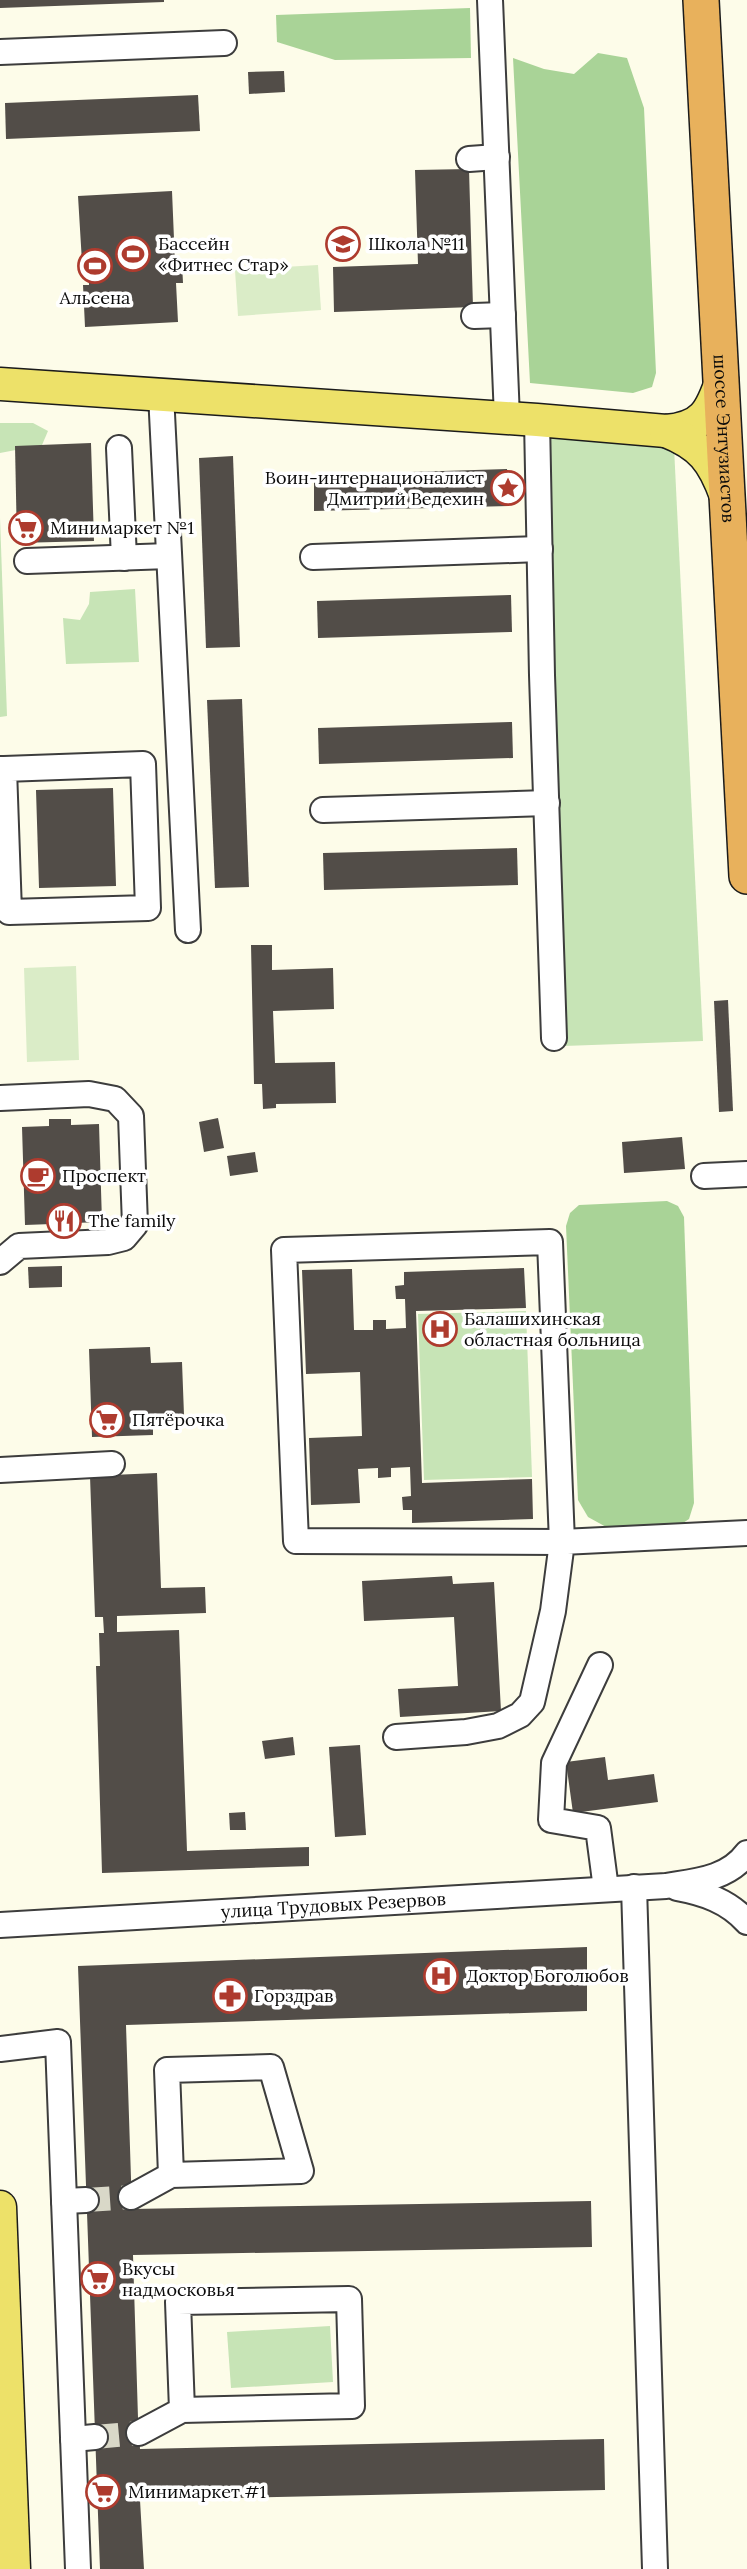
<svg xmlns="http://www.w3.org/2000/svg" width="747" height="2569" font-family="Lora,serif">
<style>
.green{fill:#c7e4b6}
.forest{fill:#a9d397}
.pitch{fill:#daecc7}
.building{fill:#524d48}
.lines{fill:none;stroke-linecap:round;stroke-linejoin:round}
.minor-tunnel{stroke:#d9d8c8;stroke-width:24;stroke-dasharray:24 12;stroke-linecap:butt}
.minor-casing{stroke:#3d3d3d;stroke-width:28}
.major-casing{stroke:#1b1b1b;stroke-width:35}
.highway-casing{stroke:#1b1b1b;stroke-width:38}
.minor{stroke:#fff;stroke-width:24}
.major{stroke:#ede169;stroke-width:32}
.highway{stroke:#e8b15c;stroke-width:35}
.labels{text-anchor:middle;stroke-width:7;stroke-linejoin:round;paint-order:stroke}
.poi-label{font-size:18px;fill:#0a0a0a;stroke:#fff;text-anchor:start}
.street-label{font-size:18px;fill:#0a0a0a;stroke:#fff}
</style>
<rect width="100%" height="100%" fill="#fdfce9"/>
<g class="green">
<path d="M0,423H33L48,431L42,445L0,453Z"/>
<path d="M545,435L674,447L703,1041L564,1046Z"/>
<path d="M0,518L7,716L0,717Z"/>
<path d="M135,589L139,662L66,664L63,618L80,620L89,604L90,592Z"/>
<path d="M526,1311L532,1477L424,1480L418,1314Z"/>
<path d="M330,2326L333,2382L231,2388L227,2332Z"/>
</g>
<g class="forest">
<path d="M470,8L471,58L335,60L277,42L276,15Z"/>
<path d="M598,53L627,58L644,108L656,373L652,387L633,393L530,383L513,58L544,69L574,74Z"/>
<path d="M667,1201L678,1206L684,1217L694,1503L689,1519L680,1525L608,1528L588,1517L578,1500L566,1226L570,1213L579,1205Z"/>
</g>
<g class="pitch">
<path d="M318,265L321,310L238,316L235,270Z"/>
<path d="M76,966L79,1060L27,1062L24,968Z"/>
</g>
<g class="building">
<path d="M0,0H164V2L0,8Z"/>
<path d="M284,71L285,92L249,94L248,72Z"/>
<path d="M198,95L200,131L6,139L5,103Z"/>
<path d="M469,169L473,307L334,312L333,267L418,264L415,170Z"/>
<path d="M172,191L175,263H182L183,283H176L178,322L85,327L83,285H89L88,262H82L78,196Z"/>
<path d="M91,443L94,541L17,543L15,446Z"/>
<path d="M233,456L240,647L206,648L199,458Z"/>
<path d="M507,469L509,506L314,511V475Z"/>
<path d="M511,595L512,632L318,638L317,601Z"/>
<path d="M242,699L249,887L215,888L207,700Z"/>
<path d="M512,722L513,758L319,764L318,728Z"/>
<path d="M113,788L116,886L39,888L36,790Z"/>
<path d="M517,848L518,885L324,890L323,853Z"/>
<path d="M251,945H272V970L333,968L334,1009L273,1011L275,1063L335,1062L336,1103L276,1104V1108L263,1109L262,1084H254Z"/>
<path d="M728,1000L733,1111L719,1112L714,1001Z"/>
<path d="M218,1118L224,1148L204,1152L199,1122Z"/>
<path d="M49,1119H71V1125L99,1124L102,1222L74,1223L75,1230L52,1231V1224L25,1225L22,1127L49,1126Z"/>
<path d="M682,1137L685,1169L624,1173L622,1142Z"/>
<path d="M255,1152L258,1172L230,1176L227,1156Z"/>
<path d="M62,1266V1287L29,1288L28,1267Z"/>
<path d="M524,1268L526,1308L416,1311L422,1483L532,1479L533,1519L412,1523V1510H403L402,1497L411,1496L410,1467L391,1468V1477L378,1478V1468L358,1469L360,1503L311,1505L309,1438L362,1436L360,1372L306,1374L302,1270L352,1269L354,1330H373V1320H386V1329L406,1328L405,1299H396L395,1286L404,1285V1272Z"/>
<path d="M150,1347L151,1363L182,1362L184,1415L153,1416V1435L92,1437L89,1349Z"/>
<path d="M157,1473L161,1588L205,1587L206,1613L117,1616V1632L179,1630L187,1851L309,1847V1866L102,1873L96,1666H100L99,1633H104L103,1617H95L90,1476Z"/>
<path d="M452,1576L453,1584L494,1582L501,1711L400,1717L398,1689L458,1686L454,1617L364,1621L362,1581Z"/>
<path d="M293,1737L295,1755L265,1759L262,1741Z"/>
<path d="M360,1745L366,1835L335,1837L329,1747Z"/>
<path d="M605,1757L608,1780L654,1774L658,1802L573,1813L566,1762Z"/>
<path d="M245,1812L246,1830H230L229,1813Z"/>
<path d="M587,1947V2011L126,2025L132,2209L591,2201L592,2247L133,2255L138,2418L140,2449L604,2439L605,2490L140,2500L144,2569H100L78,1966Z"/>
</g>
<g class="lines">
<g class="minor-tunnel">
<path d="M86,2200L131,2197"/>
<path d="M95,2437L139,2433"/>
</g>
<g class="minor-casing">
<g id="minor">
<path d="M490,0L507,418"/>
<path d="M0,52L224,43"/>
<path d="M469,159L497,157"/>
<path d="M474,316L503,315"/>
<path d="M161,394L188,930"/>
<path d="M537,420L542,675L554,1038"/>
<path d="M119,448L124,558"/>
<path d="M313,557L540,549"/>
<path d="M27,561L169,556"/>
<path d="M0,769H4L143,764L148,908L9,912L4,769"/>
<path d="M323,810L547,803"/>
<path d="M0,1098L89,1094L115,1099L131,1116L135,1225L124,1238L108,1242L19,1246L0,1262"/>
<path d="M704,1176L747,1174"/>
<path d="M550,1242L562,1542L296,1541L284,1250Z"/>
<path d="M0,1470L112,1464"/>
<path d="M600,1665L554,1763L551,1820L598,1828L606,1889"/>
<path d="M396,1737L466,1732L498,1726L520,1715L532,1702L553,1611L562,1542L747,1533"/>
<path d="M634,1887L655,2569"/>
<path d="M677,1888C704,1893 728,1901 747,1922"/>
<path id="s1" d="M0,1925L666,1886C696,1881 728,1879 747,1853"/>
<path d="M0,2049L58,2042L78,2569"/>
<path d="M131,2197L171,2175L301,2171L271,2067L167,2070L171,2175"/>
<path d="M64,2201L86,2200"/>
<path d="M139,2433L182,2410L352,2406L349,2299L178,2302L182,2410"/>
<path d="M73,2439L95,2437"/>
</g>
</g>
<g class="major-casing">
<g id="major">
<path d="M0,384L537,420L666,431C703,428 711,412 722,379"/>
<path d="M666,431C701,445 713,460 726,496"/>
<path d="M0,2207L14,2569"/>
</g>
</g>
<g class="highway-casing">
<g id="highway">
<path id="s2" d="M701,0L747,876"/>
</g>
</g>
<use href="#minor" class="minor"/>
<use href="#major" class="major"/>
<use href="#highway" class="highway"/>
</g>
<defs>
<g id="school-ring" transform="scale(1.75)"><circle r="9.5" fill="#fff" stroke="#ae3b2e" stroke-width="1.5"/><path d="M0-5L7-2L0 1L-7-2ZM-4 1L0 2.5L4 1V4Q0 6-4 4Z" fill="#ae3b2e"/></g>
<g id="stadium-ring" transform="scale(1.75)"><circle r="9.5" fill="#fff" stroke="#ae3b2e" stroke-width="1.5"/><path d="M0-5a6.5 5 0 1 0 0 10a6.5 5 0 1 0 0-10ZM-3.5-1.8h7v3.6h-7Z" fill="#ae3b2e"/></g>
<g id="sight-ring" transform="scale(1.75)"><circle r="9.5" fill="#fff" stroke="#ae3b2e" stroke-width="1.5"/><path d="M0-6L1.8-2.2L6-1.7L2.9 1.2L3.7 5.4L0 3.3L-3.7 5.4L-2.9 1.2L-6-1.7L-1.8-2.2Z" fill="#ae3b2e"/></g>
<g id="supermarket-ring" transform="scale(1.75)"><circle r="9.5" fill="#fff" stroke="#ae3b2e" stroke-width="1.5"/><path d="M-6-5.5h2.5l.6 2H6L4.5 2H-2.5L-4.4-4H-6ZM-1.5 3.2a1.3 1.3 0 1 0 .1 0ZM3 3.2a1.3 1.3 0 1 0 .1 0Z" fill="#ae3b2e"/></g>
<g id="cafe-ring" transform="scale(1.75)"><circle r="9.5" fill="#fff" stroke="#ae3b2e" stroke-width="1.5"/><path d="M-5.5-4.5H6V0H3Q3 3.5 0 3.5H-2.5Q-5.5 3.5-5.5 0ZM3-3.2v2h1.7v-2ZM-6 4.5H4V6H-6Z" fill="#ae3b2e"/></g>
<g id="restaurant-ring" transform="scale(1.75)"><circle r="9.5" fill="#fff" stroke="#ae3b2e" stroke-width="1.5"/><path d="M-5-6h1v4h1v-4h1v4h1v-4h1v5L-1.5 .5V6h-2V.5L-5-1ZM5-6V6H3V1.5H1.5Q1.5-4 5-6Z" fill="#ae3b2e"/></g>
<g id="hospital-ring" transform="scale(1.75)"><circle r="9.5" fill="#fff" stroke="#ae3b2e" stroke-width="1.5"/><path d="M-5-5h3v3.5h4V-5h3V5h-3V1.5h-4V5h-3Z" fill="#ae3b2e"/></g>
<g id="pharmacy-ring" transform="scale(1.75)"><circle r="9.5" fill="#fff" stroke="#ae3b2e" stroke-width="1.5"/><path d="M-2-6h4v4h4v4h-4v4h-4v-4h-4v-4h4Z" fill="#ae3b2e"/></g>
</defs>
<g fill-rule="evenodd">
<use href="#school-ring" x="343" y="244"/>
<use href="#stadium-ring" x="133" y="254"/>
<use href="#stadium-ring" x="95" y="266"/>
<use href="#sight-ring" x="508" y="488"/>
<use href="#supermarket-ring" x="26" y="528"/>
<use href="#cafe-ring" x="38" y="1176"/>
<use href="#restaurant-ring" x="64" y="1221"/>
<use href="#hospital-ring" x="440" y="1329"/>
<use href="#supermarket-ring" x="107" y="1420"/>
<use href="#hospital-ring" x="441" y="1976"/>
<use href="#pharmacy-ring" x="230" y="1996"/>
<use href="#supermarket-ring" x="98" y="2279"/>
<use href="#supermarket-ring" x="103" y="2492"/>
</g>
<g class="labels">
<g class="poi-label">
<text x="158" y="250">Бассейн<tspan x="158" dy="21">«Фитнес Стар»</tspan></text>
<text x="368" y="250">Школа №11</text>
<text x="95" y="304" text-anchor="middle">Альсена</text>
<text x="484" y="484" text-anchor="end">Воин-интернационалист<tspan x="484" dy="21">Дмитрий Ведехин</tspan></text>
<text x="50" y="534">Минимаркет №1</text>
<text x="62" y="1182">Проспект</text>
<text x="88" y="1227">The family</text>
<text x="464" y="1325">Балашихинская<tspan x="464" dy="21">областная больница</tspan></text>
<text x="132" y="1426">Пятёрочка</text>
<text x="466" y="1982">Доктор Боголюбов</text>
<text x="254" y="2002">Горздрав</text>
<text x="122" y="2275">Вкусы<tspan x="122" dy="21">надмосковья</tspan></text>
<text x="128" y="2498">Минимаркет #1</text>
</g>
<g class="street-label">
<text dy="6" stroke="none"><textPath href="#s2" startOffset="439">шоссе Энтузиастов</textPath></text>
<text dy="6" stroke="none"><textPath href="#s1" startOffset="334">улица Трудовых Резервов</textPath></text>
</g>
</g>
</svg>
